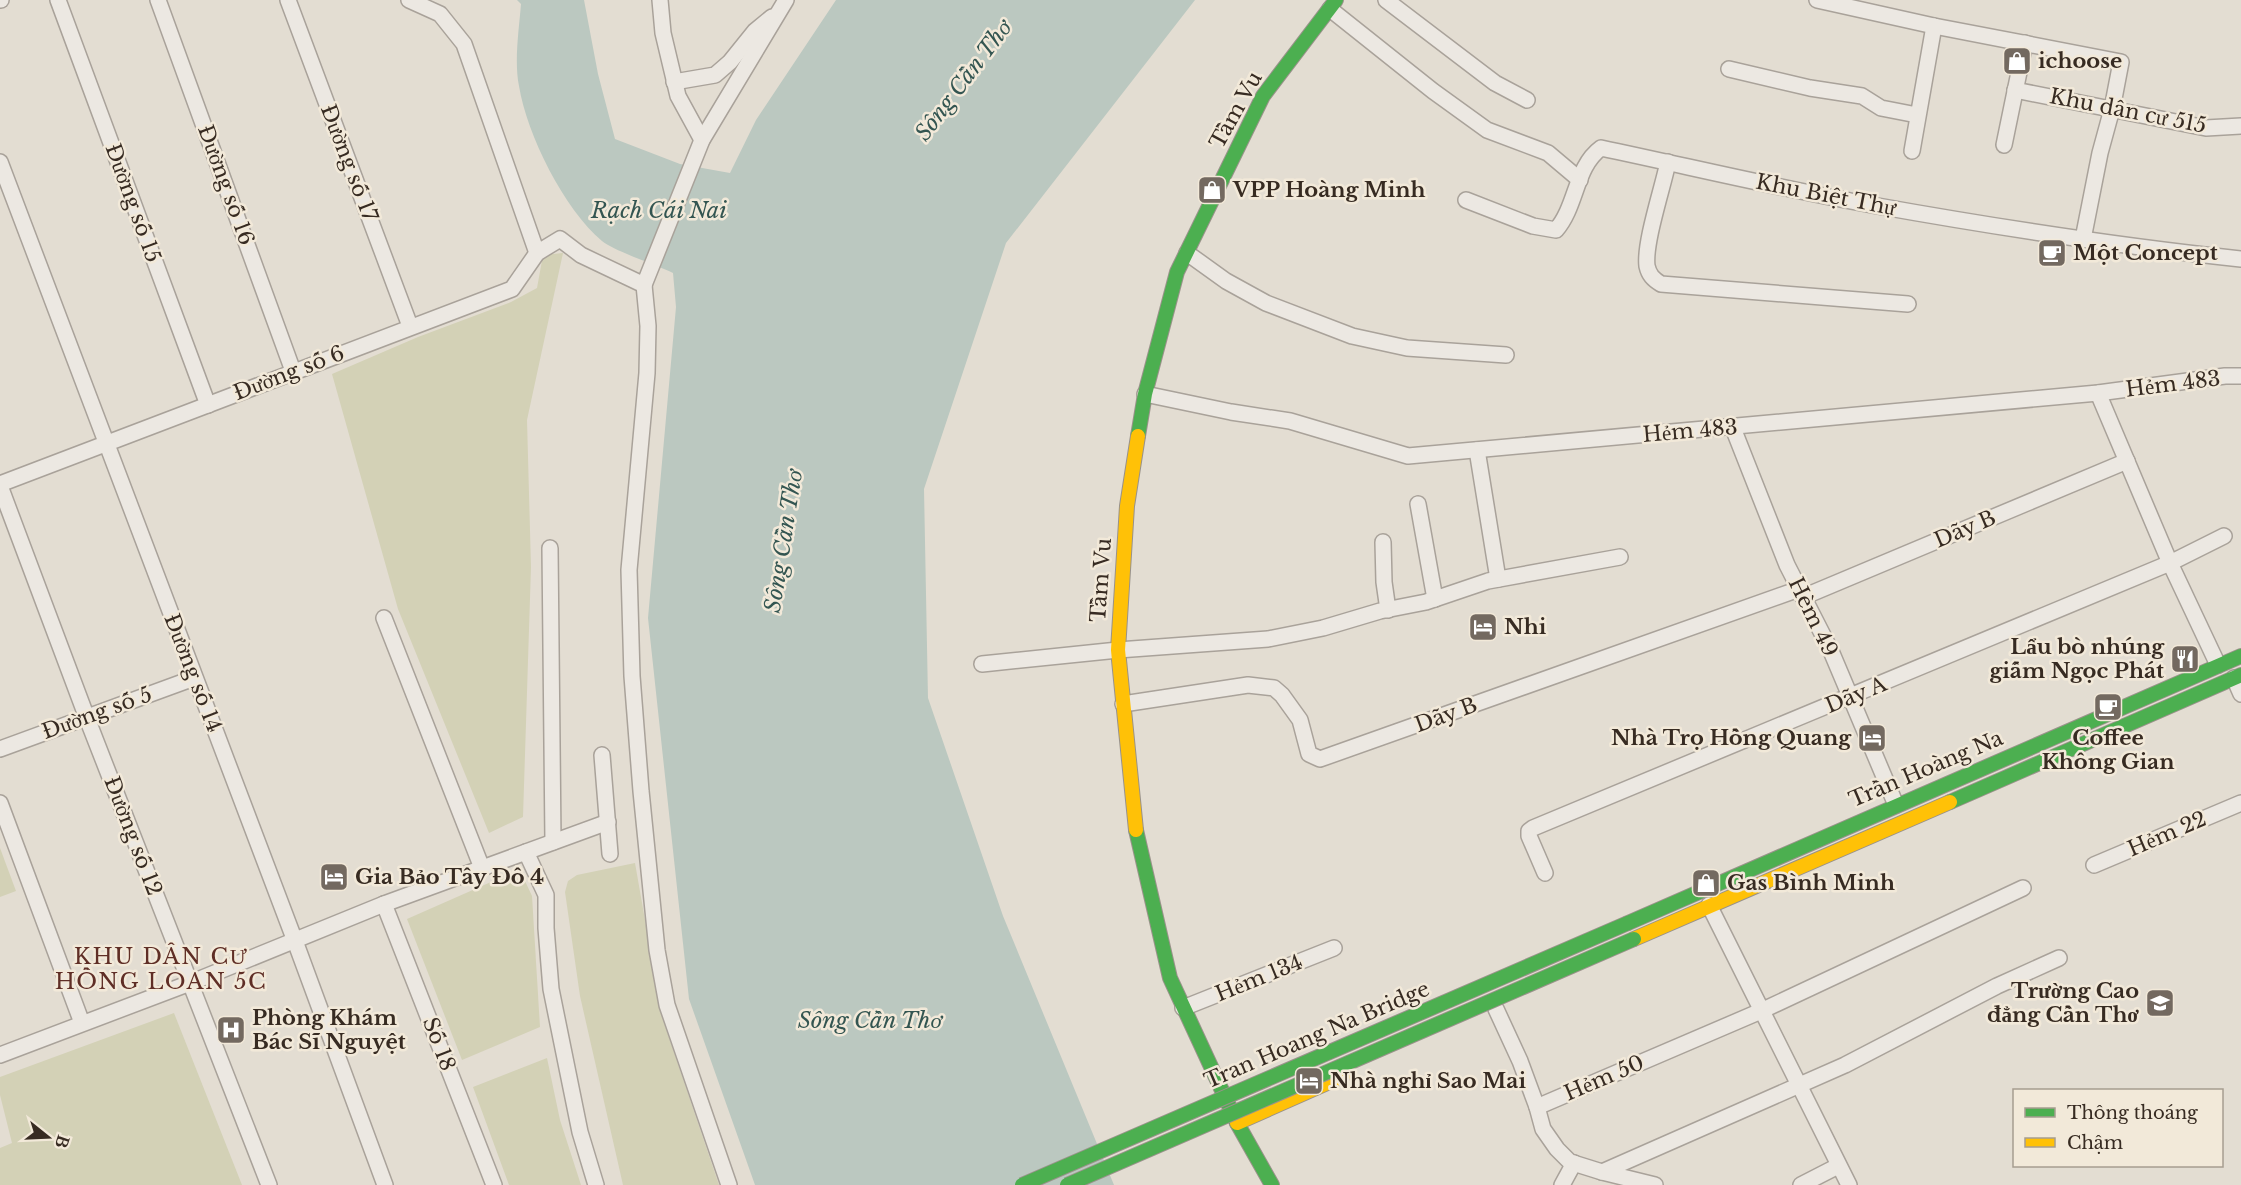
<svg xmlns="http://www.w3.org/2000/svg" width="2241" height="1185" font-family="'Libre Baskerville',serif">
<style>
.green{fill:#d3d1b6}
.water{fill:#bbc8c0}
.lines{fill:none;stroke-linecap:round;stroke-linejoin:round}
.street-casing{stroke:#a9a29a;stroke-width:18}
.fast-casing{stroke:#99928a;stroke-width:16}
.slow-casing{stroke:#99928a;stroke-width:16}
.street{stroke:#ece8e2;stroke-width:15}
.fast{stroke:#4caf50;stroke-width:14}
.slow{stroke:#ffc107;stroke-width:14}
.fast-bridge-casing{stroke:#99928a;stroke-width:16;stroke-linecap:butt}
.fast-bridge{stroke:#4caf50;stroke-width:14}
.labels{text-anchor:middle;stroke-width:5;stroke-linejoin:round;paint-order:stroke}
.poi-label{font-size:21px;font-weight:bold;fill:#372b22;stroke:#f2e9d9;text-anchor:start}
.street-label{font-size:21px;fill:#372b22;stroke:#f2e9d9}
.water-label{font-size:22px;font-style:italic;fill:#335551;stroke:#f2e9d9}
.neighbourhood-label{font-size:22px;letter-spacing:1.5px;fill:#5f2e26;stroke:#f2e9d9}
</style>
<rect width="100%" height="100%" fill="#e3ddd2"/>
<g class="green">
<path d="M563,253L527,420L531,567L523,817L489,833L398,609L332,374L418,337L511,302L537,288L543,255Z"/>
<path d="M0,848L16,891L0,897Z"/>
<path d="M635,863L662,1017L719,1185H623L580,996L565,892L568,881L577,875Z"/>
<path d="M500,878H516L525,881L532,896L540,1027L462,1060L407,919Z"/>
<path d="M174,1013L242,1185H0V1148L12,1143L0,1095V1077Z"/>
<path d="M547,1058L560,1120L581,1185H509L473,1087Z"/>
</g>
<path class="water" d="M517,0H584L598,74L615,139L680,164L730,173L756,120L836,0H1195L1006,243L924,489L928,698L1003,916L1114,1185H755L689,999L648,618L676,307L673,273C657,265 614,251 602,241C564,209 527,135 519,86C514,62 519,29 521,4Z"/>
<g class="lines">
<g class="street-casing">
<g id="street">
<path d="M0,0H1"/>
<path d="M58,0L208,405"/>
<path d="M158,0L293,371"/>
<path d="M288,0L410,326"/>
<path d="M409,0L440,14L464,44L537,253"/>
<path d="M660,0L663,33L678,96L702,140"/>
<path d="M1386,0L1495,83L1527,100"/>
<path d="M1817,0L1934,26L2121,62L2112,109L2100,153L2083,239"/>
<path d="M1330,9L1433,91L1487,130L1548,153L1580,180"/>
<path d="M1729,69L1810,88L1862,96L1881,108L1917,115"/>
<path d="M674,82L715,75L730,62L755,31L772,17"/>
<path d="M2015,90L2206,128L2241,126"/>
<path d="M2004,145L2025,43"/>
<path d="M1912,151L1934,26"/>
<path d="M0,162L295,941L385,1185"/>
<path d="M1668,162C1663,187 1644,243 1647,266C1649,275 1653,279 1661,284L1908,304"/>
<path d="M1466,200L1533,226L1556,230C1577,206 1575,167 1601,148C1691,167 1782,189 1872,205C1995,227 2118,246 2241,259"/>
<path d="M1187,253L1226,281L1266,303L1352,336L1407,348L1506,355"/>
<path d="M644,285L702,140L786,0"/>
<path d="M2098,393L2170,563L2218,665"/>
<path d="M1145,394L1231,412L1290,421L1408,456L2098,393L2225,376H2241"/>
<path d="M1733,428L1787,565L1831,651L1896,805"/>
<path d="M1477,450L1498,579"/>
<path d="M0,484L512,289L537,253L560,239L581,255L644,285L648,326L647,373L629,570L632,676L641,791L657,950L667,1005L729,1185"/>
<path d="M0,486L90,726L269,1185"/>
<path d="M1418,504L1435,599"/>
<path d="M1383,542L1384,582L1388,610"/>
<path d="M550,548L553,842"/>
<path d="M1803,597L2127,461"/>
<path d="M384,618L482,868"/>
<path d="M982,664L1118,650L1268,639L1323,628L1380,611L1426,602L1488,581L1620,557"/>
<path d="M2234,678L2241,694"/>
<path d="M1123,704L1248,685L1274,688L1282,695L1300,720L1309,754L1320,759L1799,589"/>
<path d="M0,749L194,678"/>
<path d="M602,755L610,854"/>
<path d="M0,803L82,1023"/>
<path d="M526,852L546,895V928L551,989L580,1132L596,1185"/>
<path d="M2094,865L2241,803"/>
<path d="M1545,873L1529,836V831L1533,828L2170,563L2224,536"/>
<path d="M384,904L494,1185"/>
<path d="M1709,905L1849,1185"/>
<path d="M1183,1008L1334,948"/>
<path d="M1496,1009L1520,1061L1537,1107"/>
<path d="M0,1055L190,983L384,904L608,822"/>
<path d="M1602,1172L1845,1065L1997,986L2059,958"/>
<path d="M1562,1185L1574,1163"/>
<path d="M1655,1185L1602,1172L1570,1162L1557,1149L1543,1129L1537,1107L1761,1011L2023,888"/>
<path d="M1801,1185L1838,1166"/>
</g>
</g>
<g class="fast-casing">
<g id="fast">
<path d="M1138,436L1145,394L1177,272L1263,96L1336,0"/>
<path d="M1950,802L2241,675"/>
<path d="M1136,830L1170,978L1237,1123L1272,1185"/>
<path d="M1628,923L2241,656"/>
</g>
</g>
<g class="slow-casing">
<g id="slow">
<path d="M1136,830L1118,650L1127,506L1138,436"/>
<path d="M1634,939L1950,802"/>
<path d="M1237,1123L1343,1076"/>
</g>
</g>
<use href="#street" class="street"/>
<use href="#fast" class="fast"/>
<use href="#slow" class="slow"/>
<g class="fast-bridge-casing">
<g id="fast-bridge">
<path d="M1022,1185L1628,923"/>
<path d="M1067,1185L1634,939"/>
</g>
</g>
<use href="#fast-bridge" class="fast-bridge"/>
</g>
<defs>
<g id="shop-square" transform="scale(1.5)"><rect x="-9" y="-9" width="18" height="18" rx="4" fill="#736960" stroke="#f2e9d9"/><path d="M-5-2.5h2.3a2.7 3.5 0 0 1 5.4 0H5L5.5 6h-11ZM-1.5-2.5h3a1.5 2.3 0 0 0-3 0Z" fill="#fff"/></g>
<g id="cafe-square" transform="scale(1.5)"><rect x="-9" y="-9" width="18" height="18" rx="4" fill="#736960" stroke="#f2e9d9"/><path d="M-5.5-4.5H6V0H3Q3 3.5 0 3.5H-2.5Q-5.5 3.5-5.5 0ZM3-3.2v2h1.7v-2ZM-6 4.5H4V6H-6Z" fill="#fff"/></g>
<g id="hotel-square" transform="scale(1.5)"><rect x="-9" y="-9" width="18" height="18" rx="4" fill="#736960" stroke="#f2e9d9"/><path d="M-6-4.5h1.5V1H6V5H4.5V3h-9V5H-6ZM-4 0a1.8 1.8 0 1 1 3.6 0ZM.5 0V-2.5h3Q6-2.5 6 0Z" fill="#fff"/></g>
<g id="restaurant-square" transform="scale(1.5)"><rect x="-9" y="-9" width="18" height="18" rx="4" fill="#736960" stroke="#f2e9d9"/><path d="M-5-6h1v4h1v-4h1v4h1v-4h1v5L-1.5 .5V6h-2V.5L-5-1ZM5-6V6H3V1.5H1.5Q1.5-4 5-6Z" fill="#fff"/></g>
<g id="university-square" transform="scale(1.5)"><rect x="-9" y="-9" width="18" height="18" rx="4" fill="#736960" stroke="#f2e9d9"/><path d="M0-5L7-2L0 1L-7-2ZM-4 1L0 2.5L4 1V4Q0 6-4 4Z" fill="#fff"/></g>
<g id="hospital-square" transform="scale(1.5)"><rect x="-9" y="-9" width="18" height="18" rx="4" fill="#736960" stroke="#f2e9d9"/><path d="M-5-5h3v3.5h4V-5h3V5h-3V1.5h-4V5h-3Z" fill="#fff"/></g>
</defs>
<g fill-rule="evenodd">
<use href="#shop-square" x="2017" y="61"/>
<use href="#shop-square" x="1212" y="190"/>
<use href="#cafe-square" x="2052" y="253"/>
<use href="#hotel-square" x="1483" y="627"/>
<use href="#restaurant-square" x="2185" y="659"/>
<use href="#cafe-square" x="2108" y="707"/>
<use href="#hotel-square" x="1872" y="738"/>
<use href="#hotel-square" x="334" y="877"/>
<use href="#shop-square" x="1706" y="883"/>
<use href="#university-square" x="2160" y="1003"/>
<use href="#hospital-square" x="231" y="1030"/>
<use href="#hotel-square" x="1309" y="1081"/>
</g>
<g class="labels">
<g class="poi-label">
<text x="2038" y="68">ichoose</text>
<text x="1233" y="197">VPP Hoàng Minh</text>
<text x="2073" y="260">Một Concept</text>
<text x="1504" y="634">Nhi</text>
<text x="2164" y="654" text-anchor="end">Lẩu bò nhúng<tspan x="2164" dy="24">giấm Ngọc Phát</tspan></text>
<text x="1851" y="745" text-anchor="end">Nhà Trọ Hồng Quang</text>
<text x="2108" y="745" text-anchor="middle">Coffee<tspan x="2108" dy="24">Không Gian</tspan></text>
<text x="355" y="884">Gia Bảo Tây Đô 4</text>
<text x="1727" y="890">Gas Bình Minh</text>
<text x="2139" y="998" text-anchor="end">Trường Cao<tspan x="2139" dy="24">đẳng Cần Thơ</tspan></text>
<text x="252" y="1025">Phòng Khám<tspan x="252" dy="24">Bác Sĩ Nguyệt</tspan></text>
<text x="1330" y="1088">Nhà nghỉ Sao Mai</text>
</g>
<g class="street-label">
<text transform="translate(1236 110) rotate(-61)" y="7">Tầm Vu</text>
<text transform="translate(2128 111) rotate(11)" y="7">Khu dân cư 515</text>
<text transform="translate(349 163) rotate(69)" y="7">Đường số 17</text>
<text transform="translate(226 185) rotate(70)" y="7">Đường số 16</text>
<text transform="translate(1826 195) rotate(11)" y="7">Khu Biệt Thự</text>
<text transform="translate(133 203) rotate(70)" y="7">Đường số 15</text>
<text transform="translate(289 373) rotate(-21)" y="7">Đường số 6</text>
<text transform="translate(2173 384) rotate(-7)" y="7">Hẻm 483</text>
<text transform="translate(1690 431) rotate(-5)" y="7">Hẻm 483</text>
<text transform="translate(1965 529) rotate(-23)" y="7">Dãy B</text>
<text transform="translate(1101 580) rotate(-86)" y="7">Tầm Vu</text>
<text transform="translate(1813 617) rotate(64)" y="7">Hèm 49</text>
<text transform="translate(193 673) rotate(69)" y="7">Đường số 14</text>
<text transform="translate(1856 695) rotate(-22)" y="7">Dãy A</text>
<text transform="translate(97 713) rotate(-20)" y="7">Đường số 5</text>
<text transform="translate(1446 715) rotate(-20)" y="7">Dãy B</text>
<text transform="translate(1926 769) rotate(-23)" y="7">Trần Hoàng Na</text>
<text transform="translate(2167 834) rotate(-23)" y="7">Hẻm 22</text>
<text transform="translate(133 836) rotate(69)" y="7">Đường số 12</text>
<text transform="translate(1259 978) rotate(-22)" y="7">Hẻm 134</text>
<text transform="translate(1317 1035) rotate(-23)" y="7">Tran Hoang Na Bridge</text>
<text transform="translate(439 1044) rotate(69)" y="7">Số 18</text>
<text transform="translate(1604 1078) rotate(-23)" y="7">Hẻm 50</text>
</g>
<g class="water-label">
<text transform="translate(963 80) rotate(-53)" y="8">Sông Cần Thơ</text>
<text x="659" y="218">Rạch Cái Nai</text>
<text transform="translate(783 541) rotate(-81)" y="8">Sông Cần Thơ</text>
<text x="870" y="1028">Sông Cần Thơ</text>
</g>
<g class="neighbourhood-label">
<text x="161" y="964">KHU DÂN CƯ<tspan x="161" dy="25">HỒNG LOAN 5C</tspan></text>
</g>
</g>
<rect x="2013" y="1089" width="210" height="78" fill="#f2e9d9" stroke="#a79d90" stroke-width="1.5"/>
<rect x="2025" y="1108" width="30" height="9" fill="#4caf50" stroke="#a79d90" stroke-width="1.5"/>
<text x="2067" y="1119" font-size="18" fill="#372b22">Thông thoáng</text>
<rect x="2025" y="1138" width="30" height="9" fill="#ffc107" stroke="#a79d90" stroke-width="1.5"/>
<text x="2067" y="1149" font-size="18" fill="#372b22">Chậm</text>
<g transform="translate(48 1137) rotate(108)" stroke="#f2e9d9" stroke-width="4.5" paint-order="stroke">
<path d="M0-4.5L10 22L0 15L-10 22Z" fill="#372b22"/>
<text y="-9" font-size="16" font-weight="bold" text-anchor="middle" fill="#372b22">B</text>
</g>
</svg>
